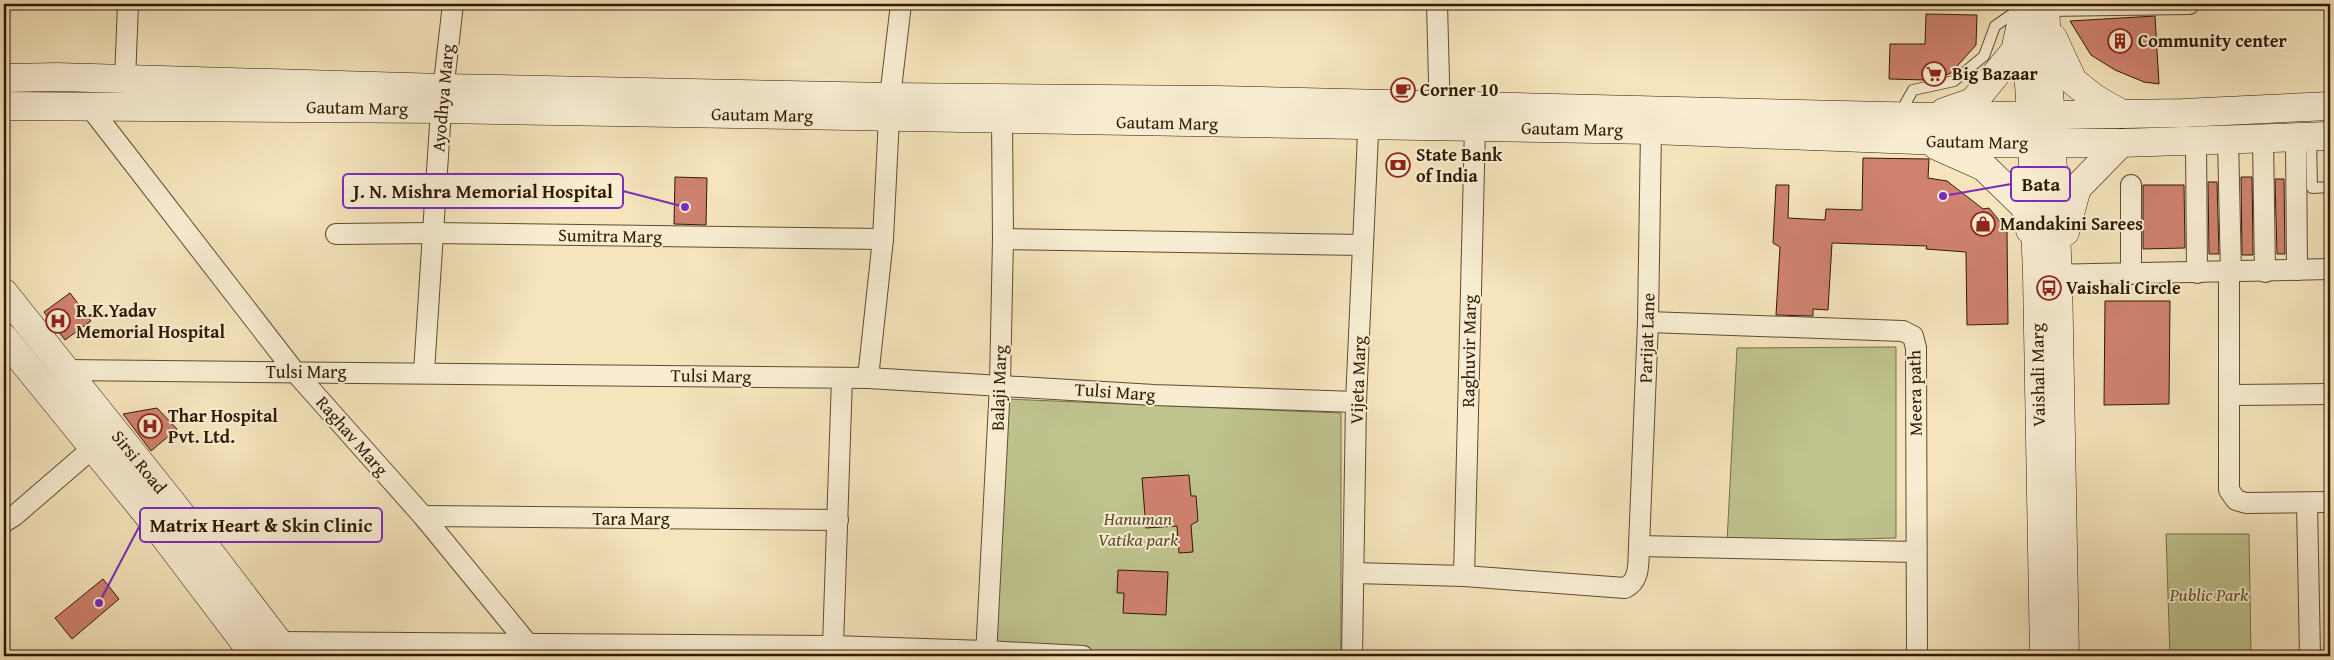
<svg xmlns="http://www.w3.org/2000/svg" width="2334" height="660" font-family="'Gentium Book Plus',serif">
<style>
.green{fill:#bfc38e;stroke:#776e48}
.building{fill:#cf826f;stroke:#2f1a02}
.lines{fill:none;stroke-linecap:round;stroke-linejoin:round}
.lane-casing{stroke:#604c30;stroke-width:12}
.street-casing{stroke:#604c30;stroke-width:22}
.secondary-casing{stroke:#2f1a02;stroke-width:29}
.lane{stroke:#f8edd3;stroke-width:10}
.street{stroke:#f8edd3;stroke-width:20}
.secondary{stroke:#f8edd3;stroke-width:28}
.labels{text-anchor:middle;stroke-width:4;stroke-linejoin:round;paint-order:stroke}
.poi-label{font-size:18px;font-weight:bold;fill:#2f1a02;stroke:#f8edd3;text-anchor:start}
.street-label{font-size:18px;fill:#2f1a02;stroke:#f8edd3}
.park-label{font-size:18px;font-style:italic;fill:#5a4d2c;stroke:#f8edd3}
.leader{fill:none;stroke:#7b2cbf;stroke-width:2}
.callout-dot{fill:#7b2cbf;stroke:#f8edd3;stroke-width:2}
.callout{fill:#f8edd3;stroke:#7b2cbf;stroke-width:2}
.callout-label{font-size:19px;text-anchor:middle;font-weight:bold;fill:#2f1a02}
</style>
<rect width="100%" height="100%" fill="#f5e4bc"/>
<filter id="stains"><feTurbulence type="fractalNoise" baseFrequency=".004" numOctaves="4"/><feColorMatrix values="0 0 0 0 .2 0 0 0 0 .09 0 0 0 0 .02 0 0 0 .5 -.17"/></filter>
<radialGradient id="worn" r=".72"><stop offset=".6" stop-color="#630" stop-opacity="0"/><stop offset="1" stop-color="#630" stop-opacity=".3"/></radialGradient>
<g class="green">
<path d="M1896,347V538L1727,542L1737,348Z"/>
<path d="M1006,399L1341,413V656H1176L994,650Z"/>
<path d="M2249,534L2251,656H2170L2166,534Z"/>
</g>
<g class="building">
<path d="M1926,14L1977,15L1976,45L1951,73L1944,76L1927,80L1889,79L1890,44H1925Z"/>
<path d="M2155,16L2159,84L2144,82L2115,70L2091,55L2070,21Z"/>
<path d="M1863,158L1929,159L1928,178L1947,181L1983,209L1989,208L2007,230L2008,324L1967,325L1966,252L1926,249L1927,246L1832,243L1828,310L1813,309V316L1776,315L1780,247L1773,243L1776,185H1789L1788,218L1825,220L1826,209L1862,210Z"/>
<path d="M675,177L707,178L706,225L674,224Z"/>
<path d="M2241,177H2252L2253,255H2242Z"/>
<path d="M2275,179H2284L2285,254H2277Z"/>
<path d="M2208,182H2217L2219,254H2209Z"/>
<path d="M2143,185H2184L2185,248L2143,249Z"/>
<path d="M70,293L91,321L65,340L44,312Z"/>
<path d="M2105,301H2170L2169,404L2104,405Z"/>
<path d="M157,408L177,429L151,451L123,414Z"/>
<path d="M1189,475L1191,496H1196L1198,521L1191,525L1193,552L1179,553L1177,526L1146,528L1142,478Z"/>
<path d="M1118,570L1168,572L1166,615L1123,613L1124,593H1117Z"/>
<path d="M103,579L119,599L72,639L55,618Z"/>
</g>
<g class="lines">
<g class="lane-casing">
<g id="lane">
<path d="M1900,113L1913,90L1954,81L1984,56L1995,26L2021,8"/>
<path d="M2311,137L2312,188L2330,187"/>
</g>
</g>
<g class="street-casing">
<g id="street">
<path d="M1437,4L1440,119"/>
<path d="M2045,6L2189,4"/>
<path d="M125,80L128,4"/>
<path d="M89,106L295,372L423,516L528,644"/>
<path d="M2296,137L2297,270"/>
<path d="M2263,138L2265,272"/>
<path d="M2228,139L2231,273"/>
<path d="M2196,140L2197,273"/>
<path d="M336,234L433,233L883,239"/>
<path d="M1003,239L1363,245"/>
<path d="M2229,273V490L2236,500L2246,503L2330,502"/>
<path d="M2131,274V185"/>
<path d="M2045,275L2330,269"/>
<path d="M1648,322L1903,331L1913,336L1916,348L1917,656"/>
<path d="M65,370L868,378L1154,395L1356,402"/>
<path d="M424,372L441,109L453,4"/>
<path d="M868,378L883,239L890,97L901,4"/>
<path d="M2230,395L2330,394"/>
<path d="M2307,503L2310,656"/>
<path d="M423,516L838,520"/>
<path d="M4,522L14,516L102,440"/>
<path d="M1639,546L1915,552"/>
<path d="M1354,573L1464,576L1625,588C1641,580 1638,562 1639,546L1648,322L1651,130"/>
<path d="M1464,576L1475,127"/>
<path d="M278,642L833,646L986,651L1083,656"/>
<path d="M833,646L842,378"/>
<path d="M986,656L1000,384L1003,239L1002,119"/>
<path d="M1352,656L1356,402L1369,111"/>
</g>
</g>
<g class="secondary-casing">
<g id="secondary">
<path d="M2024,4L2031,116L2037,275L2044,656"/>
<path d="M2045,4L2058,275L2065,656"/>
<path d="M2053,38L2073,81L2094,98L2122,114"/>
<path d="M4,78L57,77L443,88L890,97L1218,100L1929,117L2183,113L2330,106"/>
<path d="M4,106L441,109L1419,126L1651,130L1995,143H2121L2330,136"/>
<path d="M1944,112L1973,102L2015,51L2021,24"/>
<path d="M1937,146L1984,167L2025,207L2030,230"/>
<path d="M2065,232L2077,188L2121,143"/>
<path d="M4,293L172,503L289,656"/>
<path d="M4,338L152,520L255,656"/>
</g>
</g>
<use href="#lane" class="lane"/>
<use href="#street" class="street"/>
<use href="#secondary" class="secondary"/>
</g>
<defs>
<g id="building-ring" transform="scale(1.25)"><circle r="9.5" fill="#f8edd3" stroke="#8f2418" stroke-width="1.5"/><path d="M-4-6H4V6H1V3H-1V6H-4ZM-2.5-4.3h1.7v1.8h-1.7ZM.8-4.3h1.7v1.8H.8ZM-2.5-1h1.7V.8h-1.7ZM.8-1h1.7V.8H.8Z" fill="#8f2418"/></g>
<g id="supermarket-ring" transform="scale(1.25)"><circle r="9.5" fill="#f8edd3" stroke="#8f2418" stroke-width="1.5"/><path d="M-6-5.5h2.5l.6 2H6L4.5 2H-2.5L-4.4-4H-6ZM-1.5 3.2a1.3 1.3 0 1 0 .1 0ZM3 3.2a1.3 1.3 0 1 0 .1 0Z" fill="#8f2418"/></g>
<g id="cafe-ring" transform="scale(1.25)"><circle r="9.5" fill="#f8edd3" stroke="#8f2418" stroke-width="1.5"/><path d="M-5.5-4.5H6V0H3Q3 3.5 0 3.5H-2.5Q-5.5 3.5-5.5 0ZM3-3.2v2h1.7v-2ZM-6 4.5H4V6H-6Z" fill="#8f2418"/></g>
<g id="bank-ring" transform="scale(1.25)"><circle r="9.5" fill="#f8edd3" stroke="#8f2418" stroke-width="1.5"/><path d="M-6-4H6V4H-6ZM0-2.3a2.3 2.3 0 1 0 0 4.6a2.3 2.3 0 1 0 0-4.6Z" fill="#8f2418"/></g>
<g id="shop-ring" transform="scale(1.25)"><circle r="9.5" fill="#f8edd3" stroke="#8f2418" stroke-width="1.5"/><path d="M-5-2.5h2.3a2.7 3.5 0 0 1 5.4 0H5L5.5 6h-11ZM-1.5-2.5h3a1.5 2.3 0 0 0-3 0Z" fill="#8f2418"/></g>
<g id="bus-ring" transform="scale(1.25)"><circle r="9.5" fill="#f8edd3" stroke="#8f2418" stroke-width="1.5"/><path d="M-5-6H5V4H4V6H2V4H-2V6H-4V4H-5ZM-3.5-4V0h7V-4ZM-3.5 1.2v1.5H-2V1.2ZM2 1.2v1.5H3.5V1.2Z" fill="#8f2418"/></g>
<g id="hospital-ring" transform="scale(1.25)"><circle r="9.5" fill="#f8edd3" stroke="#8f2418" stroke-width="1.5"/><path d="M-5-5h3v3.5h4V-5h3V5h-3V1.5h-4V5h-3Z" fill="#8f2418"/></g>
</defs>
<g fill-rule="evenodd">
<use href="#building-ring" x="2120" y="41"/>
<use href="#supermarket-ring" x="1934" y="74"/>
<use href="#cafe-ring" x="1403" y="90"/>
<use href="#bank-ring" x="1398" y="165"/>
<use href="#shop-ring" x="1983" y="224"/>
<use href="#bus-ring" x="2049" y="288"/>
<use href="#hospital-ring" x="58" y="321"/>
<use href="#hospital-ring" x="150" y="426"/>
</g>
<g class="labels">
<g class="poi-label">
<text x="2138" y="47">Community center</text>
<text x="1952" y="80">Big Bazaar</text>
<text x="1420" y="96">Corner 10</text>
<text x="1416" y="161">State Bank<tspan x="1416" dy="21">of India</tspan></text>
<text x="2000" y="230">Mandakini Sarees</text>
<text x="2066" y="294">Vaishali Circle</text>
<text x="76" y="317">R.K.Yadav<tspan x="76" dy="21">Memorial Hospital</tspan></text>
<text x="168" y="422">Thar Hospital<tspan x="168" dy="21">Pvt. Ltd.</tspan></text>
</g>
<g class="street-label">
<text transform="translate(443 98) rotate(-85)" y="6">Ayodhya Marg</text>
<text transform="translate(357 108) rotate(1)" y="6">Gautam Marg</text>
<text transform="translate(762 115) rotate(1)" y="6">Gautam Marg</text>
<text transform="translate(1167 123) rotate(1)" y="6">Gautam Marg</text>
<text transform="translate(1572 129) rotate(1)" y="6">Gautam Marg</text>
<text transform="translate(1977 142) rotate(1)" y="6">Gautam Marg</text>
<text transform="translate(610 236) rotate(1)" y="6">Sumitra Marg</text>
<text transform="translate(1647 338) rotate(-88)" y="6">Parijat Lane</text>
<text transform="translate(1469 351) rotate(-89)" y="6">Raghuvir Marg</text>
<text x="306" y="378">Tulsi Marg</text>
<text transform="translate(2038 375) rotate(-91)" y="6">Vaishali Marg</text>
<text transform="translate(711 376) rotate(1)" y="6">Tulsi Marg</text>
<text transform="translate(1358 380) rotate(-88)" y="6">Vijeta Marg</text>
<text transform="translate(999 388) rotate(-88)" y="6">Balaji Marg</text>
<text transform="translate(1115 392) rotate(4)" y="6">Tulsi Marg</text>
<text transform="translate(1915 393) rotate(-91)" y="6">Meera path</text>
<text transform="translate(352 436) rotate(49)" y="6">Raghav Marg</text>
<text transform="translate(139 462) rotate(51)" y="6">Sirsi Road</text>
<text x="631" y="525">Tara Marg</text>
</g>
<g class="park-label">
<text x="1138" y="525">Hanuman<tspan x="1138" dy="21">Vatika park</tspan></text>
<text x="2209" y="601">Public Park</text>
</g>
</g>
<path class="leader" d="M1943 196L2011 184M685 207L623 191M99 603L140 525"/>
<g class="callout-dot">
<circle cx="1943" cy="196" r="5"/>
<circle cx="685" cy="207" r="5"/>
<circle cx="99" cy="603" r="5"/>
</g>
<g class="callout">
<rect x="2011" y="167" width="59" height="34" rx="5"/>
<rect x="343" y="174" width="280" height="34" rx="5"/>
<rect x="140" y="508" width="242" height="34" rx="5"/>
</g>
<g class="callout-label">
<text x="2041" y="191">Bata</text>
<text x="483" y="198">J. N. Mishra Memorial Hospital</text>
<text x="261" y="532">Matrix Heart &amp; Skin Clinic</text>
</g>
<rect width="2334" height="660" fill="none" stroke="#f5e4bc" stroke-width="20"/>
<rect x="5" y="5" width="2324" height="650" fill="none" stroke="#2f1a02" stroke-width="2.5"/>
<rect x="10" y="10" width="2314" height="640" fill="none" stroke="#2f1a02"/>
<rect width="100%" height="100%" filter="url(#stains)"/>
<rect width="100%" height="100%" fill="url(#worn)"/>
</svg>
